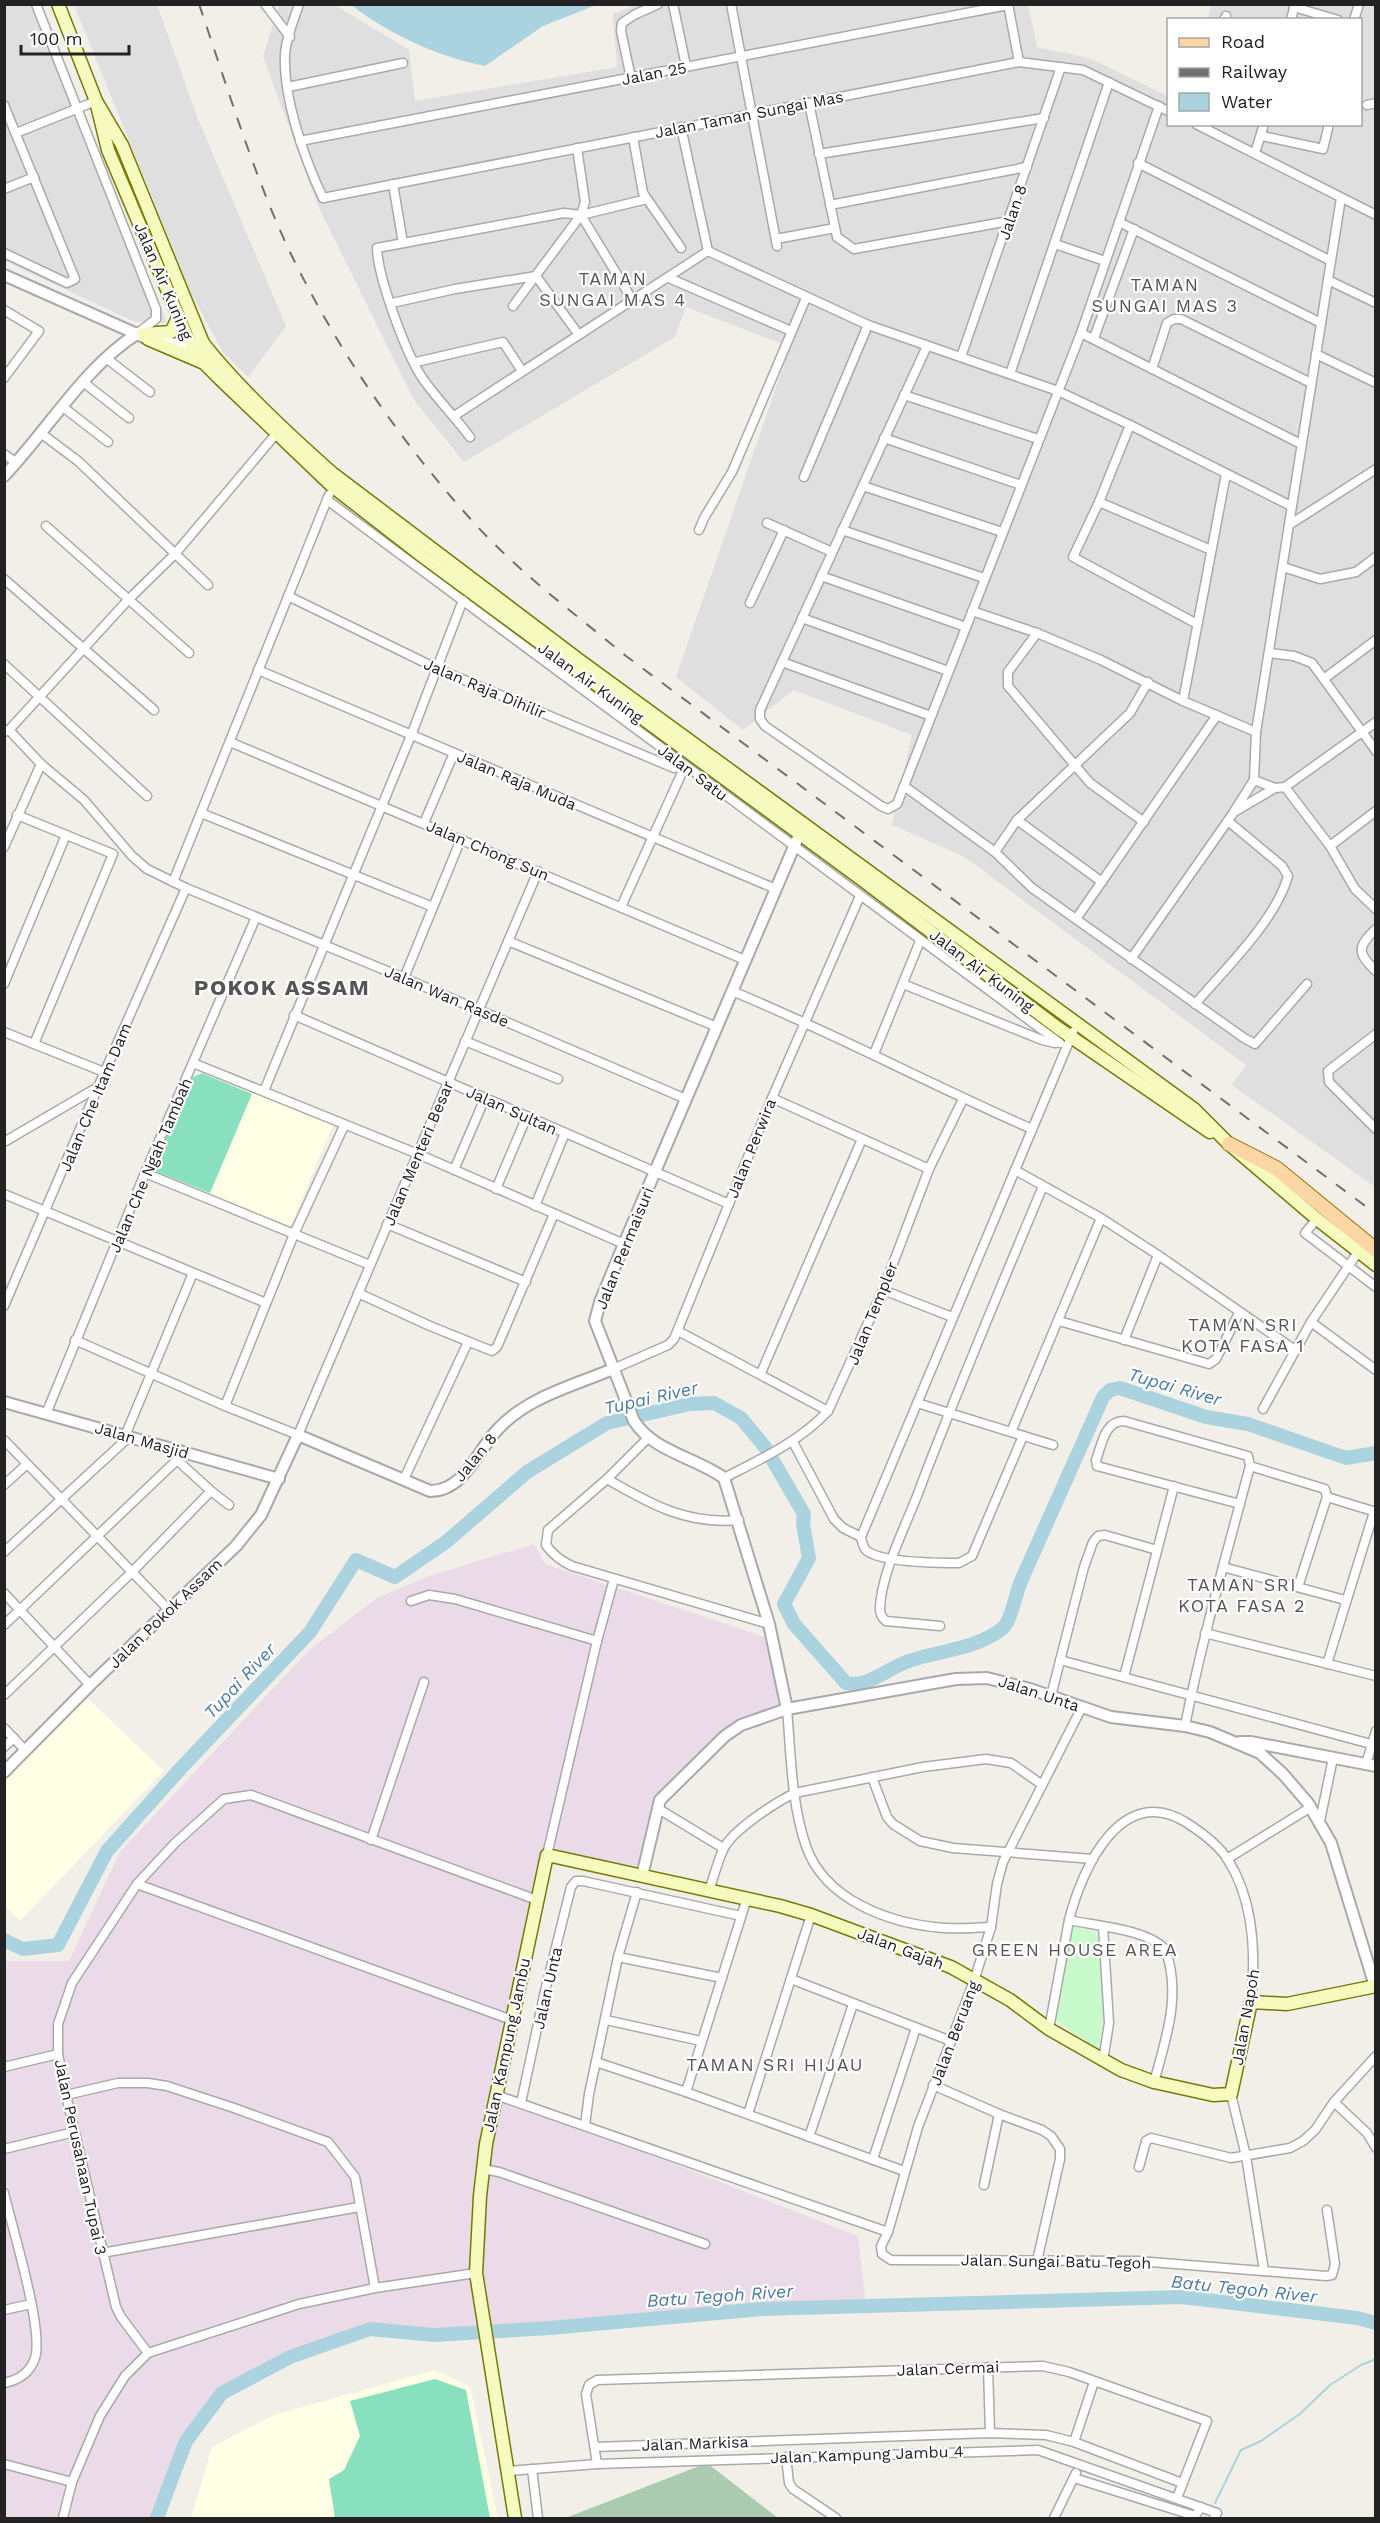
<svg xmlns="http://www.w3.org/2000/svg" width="1380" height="2523" font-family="'Work Sans',sans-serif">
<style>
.residential{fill:#e0dfdf}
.industrial{fill:#ebdbe8}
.education{fill:#ffffe5}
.cemetery{fill:#aacbaf}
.park{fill:#c8facc}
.pitch{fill:#88e0be}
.water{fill:#aad3df}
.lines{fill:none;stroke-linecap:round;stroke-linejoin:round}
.stream{stroke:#aad3df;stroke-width:2}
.river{stroke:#aad3df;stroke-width:14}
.minor-casing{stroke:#a9a9a9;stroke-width:11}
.tertiary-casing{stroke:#a9a9a9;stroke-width:14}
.secondary-casing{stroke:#707d05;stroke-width:15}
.primary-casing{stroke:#a06b00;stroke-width:16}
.minor{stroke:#fff;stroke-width:8}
.tertiary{stroke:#fff;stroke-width:10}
.secondary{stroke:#f7fabf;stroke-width:12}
.primary{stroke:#fcd6a4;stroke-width:14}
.rail{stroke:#707070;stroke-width:2;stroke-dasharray:12 12;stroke-linecap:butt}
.labels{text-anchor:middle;stroke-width:4.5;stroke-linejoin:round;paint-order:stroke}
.street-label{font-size:16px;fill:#222;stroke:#fff}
.neighbourhood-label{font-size:18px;letter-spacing:1.5px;fill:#555;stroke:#fff}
.water-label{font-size:18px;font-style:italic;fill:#4a7aab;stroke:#fff}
.district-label{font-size:22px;font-weight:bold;letter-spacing:1.5px;fill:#555;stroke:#fff}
</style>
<rect width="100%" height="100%" fill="#f2efe9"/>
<g class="residential">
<path d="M5,5H40L167,323L135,322L5,261Z"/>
<path d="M74,5H157L198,119L286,326L248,377L222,351L191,293Z"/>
<path d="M279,5H335L409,50L415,101L617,67L613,14L636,5H1028L1037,47L1089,58L1168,96V124H1360V20L1208,19L1211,5H1375V1187L1232,1085L1246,1065L963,856L892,825L912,735L794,690L743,730L676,677L790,347L686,307L675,337L464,462L414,400L317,204L263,56Z"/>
</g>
<path class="industrial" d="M534,1544L545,1564L765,1637L781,1705L744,1717L663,1791L642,1866L549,1855L498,2095L858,2236L866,2306L374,2332L218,2391L185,2437L156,2518H5V1961H69L120,1852L308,1651L377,1598L429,1576Z"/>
<g class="education">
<path d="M202,1072L333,1125L290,1227L150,1170L187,1078Z"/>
<path d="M84,1695L164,1771L20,1921L5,1906L4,1778Z"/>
<path d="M435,2370L470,2387L498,2518H191L212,2447L274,2415Z"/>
</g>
<path class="cemetery" d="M707,2463L778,2518L568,2517Z"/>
<path class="park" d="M1072,1926L1095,1932C1109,1953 1103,2023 1099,2049L1056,2021Z"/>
<g class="pitch">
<path d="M202,1073L252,1094L210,1193L152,1170L188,1079Z"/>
<path d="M435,2379L466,2390L490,2518H335L329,2479L344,2470L360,2436L350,2401Z"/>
</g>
<path class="water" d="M351,5H596L543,26L485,66C436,56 391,35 351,5Z"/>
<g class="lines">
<g class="stream">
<path d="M1215,2503L1241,2450L1261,2441L1301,2413L1330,2385L1361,2365L1376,2359"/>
<path d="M1206,2518V2517"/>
</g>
<g class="river">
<path d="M4,1940L23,1949L58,1945L107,1851L182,1767L310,1632L356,1560L395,1577L446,1542L527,1472L607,1423L690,1404L714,1403L741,1418L765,1447L804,1514L803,1524L809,1558L784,1604L794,1624L846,1683C869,1688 887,1668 909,1661C941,1650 975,1650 1003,1628C1011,1621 1016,1592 1021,1581C1048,1520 1076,1459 1103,1397L1110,1390L1120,1388L1206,1417L1248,1424L1346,1458L1376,1453"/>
<path d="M157,2518L186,2441L222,2393L290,2357L370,2329L434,2335L550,2328L762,2309L1182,2297L1357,2318L1376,2323"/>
</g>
<g class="minor-casing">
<g id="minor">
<path d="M36,4L156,309V319L138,333"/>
<path d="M265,4L290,37"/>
<path d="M299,4C294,20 286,38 285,54C283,98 304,158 323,198L1019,62L1083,70L1168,111"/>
<path d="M673,4L686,66"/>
<path d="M731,4L777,246"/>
<path d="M1008,4L1019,62"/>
<path d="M1294,7L1338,20"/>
<path d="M1224,20L1226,16"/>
<path d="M1291,20L1295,4"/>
<path d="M1354,20L1359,4"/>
<path d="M631,78L621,31L622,23L634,15L658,4"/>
<path d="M288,87L403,63"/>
<path d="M809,103L837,237L854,249L1009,221"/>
<path d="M4,105L75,279L67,283L4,253"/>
<path d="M1367,105L1376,103"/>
<path d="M1196,124L1376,215"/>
<path d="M681,127L708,251"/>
<path d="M16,133L96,101"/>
<path d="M1262,136L1323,149L1329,124"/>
<path d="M633,137L643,193L681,248"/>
<path d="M300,141L1008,5"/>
<path d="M577,148L585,202L581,215"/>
<path d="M1255,153L1264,124"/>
<path d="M819,154L1044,118"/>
<path d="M1138,163L1331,261"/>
<path d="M393,184L403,243"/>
<path d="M4,189L34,177"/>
<path d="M1341,198L1256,732L1254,780L1275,788L1285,787L1376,722"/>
<path d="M830,205L1027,167"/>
<path d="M581,215L633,301"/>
<path d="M1119,222L1321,323"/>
<path d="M776,239L835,228"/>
<path d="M1055,244L1105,261"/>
<path d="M669,278L791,331"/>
<path d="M1328,280L1376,303"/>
<path d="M392,303L455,289L536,276L579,335"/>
<path d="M513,306L581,215L647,199"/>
<path d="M4,310L39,331L4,378"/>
<path d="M1081,333L1301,444"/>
<path d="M1094,338L1134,229"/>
<path d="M927,346L760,710V719L765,726L881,806L888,809L897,804L1081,333L1159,106"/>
<path d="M1316,354L1376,383"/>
<path d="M961,357L1061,67"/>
<path d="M106,358L150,392"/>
<path d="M416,362L503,342L522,371"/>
<path d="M1152,369L1167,323L1174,319H1181L1311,383"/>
<path d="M1010,374L1109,82"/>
<path d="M83,382L129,418"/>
<path d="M904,395L1038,439"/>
<path d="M63,407L108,442"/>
<path d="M454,416L708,251L868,325L1058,391L1130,425L1291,506"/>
<path d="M1130,425L1099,502L1073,557L1197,624"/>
<path d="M42,434L78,461L208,585"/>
<path d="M470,437C455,417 437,399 423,379C406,354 378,278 377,248L564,213L581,215"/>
<path d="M884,438L1021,485"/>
<path d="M4,454L17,463"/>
<path d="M804,477L868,325"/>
<path d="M863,486L1002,532"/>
<path d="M327,500L1060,1043"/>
<path d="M1099,502L1211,550"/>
<path d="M767,523L832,552"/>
<path d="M1289,525L1376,469"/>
<path d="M46,526L189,653"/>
<path d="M699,530L704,518L732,472L806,298"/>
<path d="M842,530L984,578"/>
<path d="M1283,567L1320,579L1356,572L1376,557"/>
<path d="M821,576L966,627"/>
<path d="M4,579L154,710"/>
<path d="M288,596L438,669L674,768L685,766"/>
<path d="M750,603L784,530"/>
<path d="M972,611L1037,633L1101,660L1183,701L1256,732"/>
<path d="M802,618L948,671"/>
<path d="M1037,633L1008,672V686L1090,783L1144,822"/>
<path d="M1269,653L1294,656L1312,663L1376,751"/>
<path d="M782,662L931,716"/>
<path d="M4,664L147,796"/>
<path d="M258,670L776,889"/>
<path d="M1325,678L1376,640"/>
<path d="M1183,701L1226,474"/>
<path d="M9,730L41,764L84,800L132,856L147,869L186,888L404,978L686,1099"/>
<path d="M4,732L9,730L128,600L175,554L276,434"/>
<path d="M230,742L745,960"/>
<path d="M904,786L995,852L1032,888L1244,1038L1255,1044L1307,984"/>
<path d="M1285,787L1330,846L1355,889L1376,909"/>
<path d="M1235,810L1254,780"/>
<path d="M201,813L433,907"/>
<path d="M17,815L113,854L34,1044"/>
<path d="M1017,820L1102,882"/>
<path d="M424,823L454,753"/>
<path d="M1330,846L1376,811"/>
<path d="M4,847L41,764"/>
<path d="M995,852L1017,820L1130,713L1148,682"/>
<path d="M173,882L329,495"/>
<path d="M621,907L685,766"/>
<path d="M1076,919L1217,715"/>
<path d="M1376,929C1357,947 1357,953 1376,971"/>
<path d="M508,941L717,1027"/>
<path d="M1131,959L1234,812L1275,788"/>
<path d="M404,978L461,839"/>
<path d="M4,984L66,835"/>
<path d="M903,984L1042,1040L1055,1043"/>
<path d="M732,991C834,1033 931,1085 1032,1129"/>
<path d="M1195,1004C1225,969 1276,920 1288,876L1282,866L1228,821"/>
<path d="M294,1015L729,1204"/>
<path d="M4,1032L104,1072"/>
<path d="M1376,1034L1328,1071L1329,1082L1376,1129"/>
<path d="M465,1041L558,1079"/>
<path d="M874,1054L920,941"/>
<path d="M193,1063L418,1154L624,1244"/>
<path d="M264,1091L412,733L463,600"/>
<path d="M772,1098L929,1169"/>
<path d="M4,1142L98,1087"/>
<path d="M454,1170L485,1098"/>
<path d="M1015,1170L1101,1218L1158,1255L1295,1350"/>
<path d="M145,1173L370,1265"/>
<path d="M496,1189L527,1116"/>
<path d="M4,1194L266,1303"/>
<path d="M535,1206L565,1133"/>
<path d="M1317,1219L1305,1233L1376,1287"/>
<path d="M387,1224L526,1282"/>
<path d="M883,1290L952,1317"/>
<path d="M358,1293L430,1326L492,1351L497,1347L554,1214"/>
<path d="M4,1306L98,1087L186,888"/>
<path d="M1059,1321L1209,1364L1216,1359L1239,1313"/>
<path d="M1311,1322L1376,1370"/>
<path d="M678,1331L828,1411"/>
<path d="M75,1340L225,1406L298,1435L538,871"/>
<path d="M1124,1340L1158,1255"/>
<path d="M613,1369L668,1345L674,1339L772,1098L860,896"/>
<path d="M761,1373L862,1139"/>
<path d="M917,1403L1053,1445"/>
<path d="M225,1406L294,1234L344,1126"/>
<path d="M1263,1409L1311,1322L1358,1252"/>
<path d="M46,1414L145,1173L256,917"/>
<path d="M1011,1432L1101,1218"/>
<path d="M125,1436L193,1273"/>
<path d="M1023,1436L972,1556L959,1563C940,1563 880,1563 866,1550C863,1547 862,1542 861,1537L1073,1032"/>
<path d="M648,1438L607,1479L548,1530L546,1545C553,1555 561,1561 572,1566L769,1624"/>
<path d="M4,1440L168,1609"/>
<path d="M793,1442L834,1519L843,1528L861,1537"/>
<path d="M1250,1466L1325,1489L1327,1497L1376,1512"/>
<path d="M724,1478C761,1459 799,1442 828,1411L883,1290L929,1169L963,1099"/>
<path d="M404,1479L468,1342"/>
<path d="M607,1479C650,1504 687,1525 739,1520"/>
<path d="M4,1485L27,1464"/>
<path d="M211,1491L229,1505"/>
<path d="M4,1552L129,1437"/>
<path d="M1223,1567L1345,1600"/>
<path d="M1298,1587L1327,1497"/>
<path d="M4,1593L90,1685"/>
<path d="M411,1601L429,1595L455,1599L597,1641"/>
<path d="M4,1625L177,1460L211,1491L132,1572L4,1695"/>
<path d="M940,1626L886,1621C882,1618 880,1615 880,1609C880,1577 905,1527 917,1496C956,1392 1000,1289 1043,1186"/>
<path d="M1205,1633L1376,1676"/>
<path d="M1060,1660L1371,1744"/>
<path d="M1327,1664L1374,1512"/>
<path d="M1124,1677L1174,1486"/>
<path d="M1051,1696L1084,1567L1093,1542L1098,1536L1105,1535L1157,1550"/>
<path d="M1082,1707L1003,1862L997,1884L991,1927L974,1981L918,2127L888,2232L881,2246L882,2254L891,2260L1138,2261L1326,2276L1332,2275L1335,2264L1327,2210"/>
<path d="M787,1709C791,1754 791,1803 806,1846C825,1901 891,1924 944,1928C960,1929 975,1928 991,1927"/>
<path d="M1185,1726C1202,1639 1227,1553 1250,1466L1248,1456L1124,1421C1104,1421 1102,1445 1096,1460L1097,1466L1240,1504"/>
<path d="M4,1728L26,1751"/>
<path d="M4,1747L14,1738"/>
<path d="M1366,1764L1376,1731"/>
<path d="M872,1777L887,1817L893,1824L920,1841L953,1848L1093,1859"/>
<path d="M657,1808L723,1848"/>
<path d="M1320,1821L1333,1758"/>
<path d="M371,1840L424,1682"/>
<path d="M547,1855L597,1641L614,1579"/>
<path d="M1227,1859L1311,1807"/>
<path d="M137,1884L512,2020"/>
<path d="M709,1890C714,1877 717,1863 723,1850C731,1831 776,1802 795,1793L923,1767L986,1759L1011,1763L1041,1784"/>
<path d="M1069,1920C1096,1926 1146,1929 1165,1949C1182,1993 1166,2039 1154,2082"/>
<path d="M1103,1927L1109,2023L1103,2061"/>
<path d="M618,1957L722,1978"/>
<path d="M791,1979L951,2041"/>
<path d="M606,2020L701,2041"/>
<path d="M1049,2029L1069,1920C1082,1869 1121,1781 1187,1823C1201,1832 1219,1845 1228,1860C1254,1901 1256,1955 1251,2002"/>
<path d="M596,2062L686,2092L904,2171"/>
<path d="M4,2067L58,2054"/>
<path d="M933,2085L999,2114L1042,2130L1051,2136L1060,2149V2159L1037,2261"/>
<path d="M686,2092L747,1898"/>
<path d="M1231,2094L1246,2156L1264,2271"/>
<path d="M66,2095L118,2083H148L167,2086L234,2108L328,2142L355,2177L375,2288"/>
<path d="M496,2095L888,2232"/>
<path d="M1334,2102L1367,2133L1376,2148"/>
<path d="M521,2103L545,1991L571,1887L576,1881H583L741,1916"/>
<path d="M748,2114L811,1915"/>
<path d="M585,2126L589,2094L618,1957L637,1892"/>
<path d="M809,2137L853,2004"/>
<path d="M4,2149L74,2132"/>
<path d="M873,2159L916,2028"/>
<path d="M1139,2167L1146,2141L1151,2138L1231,2158L1290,2148L1303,2141L1315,2130L1334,2102L1376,2056"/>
<path d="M482,2169L499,2172L705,2244"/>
<path d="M984,2185L999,2114"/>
<path d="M4,2193C12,2227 44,2330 35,2358C30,2373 19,2380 4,2383"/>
<path d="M102,2253L359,2207"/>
<path d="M4,2310L31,2304"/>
<path d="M148,2353L121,2317L116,2307L66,2095L58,2054V2024L72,1983L137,1884L175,1843L224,1799L251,1795L537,1900"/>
<path d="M988,2367L990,2433"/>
<path d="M1074,2442L1094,2382"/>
<path d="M595,2447L990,2433L1046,2435L1074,2442L1182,2483"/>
<path d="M786,2457L789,2483L793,2489L836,2518"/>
<path d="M4,2464L72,2482"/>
<path d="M597,2464L586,2394L589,2385L597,2380L1043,2366L1069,2372L1207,2421L1177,2498"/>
<path d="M532,2469L538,2518"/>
<path d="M507,2471L597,2464L1038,2450L1217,2513L1214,2518"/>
<path d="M1074,2478L1195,2516L1201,2507"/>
<path d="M63,2518L72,2482L100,2416L125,2376L148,2353L299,2304L375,2288L476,2273"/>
<path d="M1054,2518L1076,2473"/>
</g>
</g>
<g class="tertiary-casing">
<g id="tertiary">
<path d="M4,275L148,339L181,345L197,344"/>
<path d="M4,476C49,429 83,368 138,333"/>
<path d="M4,1402L279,1479"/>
<path d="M787,1709L769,1624L724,1478C695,1457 654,1452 634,1421L595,1321L600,1302L624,1244L802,828"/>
<path d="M1240,1742H1251L1376,1766"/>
<path d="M4,1772L90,1685L236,1546L261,1515L298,1435L430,1491C465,1491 477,1450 499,1428C528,1397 575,1385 613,1369"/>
<path d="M642,1876L660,1800L725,1736L741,1725L787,1709L956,1679L987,1678L1030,1689L1111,1717L1185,1726L1210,1732L1260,1753L1283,1774L1308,1803L1331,1843L1375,1986"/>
</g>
</g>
<g class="secondary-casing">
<g id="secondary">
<path d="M58,4L96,101L108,150L188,339L204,363L220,379L332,486L426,559L861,879L1058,1028L1210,1132"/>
<path d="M96,101L122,145L203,343C238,388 289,435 332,473L579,660L1194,1109L1229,1144L1317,1219L1376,1265"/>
<path d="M143,334L171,332L179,316"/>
<path d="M148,339L204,363"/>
<path d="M515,2518L476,2273L480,2196L486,2144L547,1855L780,1906L811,1915L951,1967L1010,2000L1049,2029L1121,2070L1154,2082L1213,2095L1231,2094L1251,2002L1287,2004L1376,1986"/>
</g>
</g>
<g class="primary-casing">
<path id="primary" d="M1229,1144L1276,1168L1376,1250"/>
</g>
<use href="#minor" class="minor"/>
<use href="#tertiary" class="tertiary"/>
<use href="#secondary" class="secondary"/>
<use href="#primary" class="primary"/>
<path class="rail" d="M199,4C227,86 252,170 288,248C336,348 400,442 476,525C521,574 575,614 626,656L1376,1214"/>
</g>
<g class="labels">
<g class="street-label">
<text transform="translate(654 73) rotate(-11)" y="6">Jalan 25</text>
<text transform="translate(749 114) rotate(-11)" y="6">Jalan Taman Sungai Mas</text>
<text transform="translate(1012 212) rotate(-71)" y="6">Jalan 8</text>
<text transform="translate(164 281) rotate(67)" y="6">Jalan Air Kuning</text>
<text transform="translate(591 682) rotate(36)" y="6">Jalan Air Kuning</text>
<text transform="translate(485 688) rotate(23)" y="6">Jalan Raja Dihilir</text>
<text transform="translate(693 772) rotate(37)" y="6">Jalan Satu</text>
<text transform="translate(517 780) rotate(23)" y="6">Jalan Raja Muda</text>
<text transform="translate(488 850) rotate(23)" y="6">Jalan Chong Sun</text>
<text transform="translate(982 970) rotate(37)" y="6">Jalan Air Kuning</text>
<text transform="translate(447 996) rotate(23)" y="6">Jalan Wan Rasde</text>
<text transform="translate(95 1097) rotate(-67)" y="6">Jalan Che Itam Dam</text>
<text transform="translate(512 1110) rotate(24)" y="6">Jalan Sultan</text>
<text transform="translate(751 1148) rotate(-68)" y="6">Jalan Perwira</text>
<text transform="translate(418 1153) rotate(-67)" y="6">Jalan Menteri Besar</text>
<text transform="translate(150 1165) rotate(-67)" y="6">Jalan Che Ngah Tambah</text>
<text transform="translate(624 1248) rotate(-68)" y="6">Jalan Permaisuri</text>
<text transform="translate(872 1313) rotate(-68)" y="6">Jalan Templer</text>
<text transform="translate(142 1440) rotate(16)" y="6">Jalan Masjid</text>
<text transform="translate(475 1457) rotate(-51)" y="6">Jalan 8</text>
<text transform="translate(165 1613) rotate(-44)" y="6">Jalan Pokok Assam</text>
<text transform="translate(1039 1693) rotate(18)" y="6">Jalan Unta</text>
<text transform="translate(901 1948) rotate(21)" y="6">Jalan Gajah</text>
<text transform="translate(547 1988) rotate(-77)" y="6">Jalan Unta</text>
<text transform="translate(1245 2017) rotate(-80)" y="6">Jalan Napoh</text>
<text transform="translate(954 2033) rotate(-69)" y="6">Jalan Beruang</text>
<text transform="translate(506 2045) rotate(-78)" y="6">Jalan Kampung Jambu</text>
<text transform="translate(81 2157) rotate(78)" y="6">Jalan Perusahaan Tupai 3</text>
<text transform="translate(1056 2261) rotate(1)" y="6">Jalan Sungai Batu Tegoh</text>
<text transform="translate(948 2368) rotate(-2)" y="6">Jalan Cermai</text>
<text transform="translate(695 2443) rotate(-2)" y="6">Jalan Markisa</text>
<text transform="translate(867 2454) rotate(-2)" y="6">Jalan Kampung Jambu 4</text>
</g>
<g class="neighbourhood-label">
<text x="613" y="285">TAMAN<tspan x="613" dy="21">SUNGAI MAS 4</tspan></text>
<text x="1165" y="291">TAMAN<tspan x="1165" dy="21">SUNGAI MAS 3</tspan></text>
<text x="1243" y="1331">TAMAN SRI<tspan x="1243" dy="21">KOTA FASA 1</tspan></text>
<text x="1242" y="1591">TAMAN SRI<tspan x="1242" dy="21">KOTA FASA 2</tspan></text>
<text x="1075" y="1956">GREEN HOUSE AREA</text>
<text x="775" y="2071">TAMAN SRI HIJAU</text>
</g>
<g class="water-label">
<text transform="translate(1175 1387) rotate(16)" y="6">Tupai River</text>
<text transform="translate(651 1398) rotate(-13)" y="6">Tupai River</text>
<text transform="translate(240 1681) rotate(-47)" y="6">Tupai River</text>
<text transform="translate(1244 2289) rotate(6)" y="6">Batu Tegoh River</text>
<text transform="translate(720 2296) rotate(-4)" y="6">Batu Tegoh River</text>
</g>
<g class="district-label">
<text x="282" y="995">POKOK ASSAM</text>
</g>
</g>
<rect width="1380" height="2523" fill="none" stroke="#222222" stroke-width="12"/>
<rect x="1167" y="18" width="195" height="108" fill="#ffffff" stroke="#a7a7a7" stroke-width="1.5"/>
<rect x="1179" y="38" width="30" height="9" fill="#fcd6a4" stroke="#a7a7a7" stroke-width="1.5"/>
<text x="1221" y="48" font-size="18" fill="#222222">Road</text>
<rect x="1179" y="68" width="30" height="9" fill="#707070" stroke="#a7a7a7" stroke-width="1.5"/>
<text x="1221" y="78" font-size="18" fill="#222222">Railway</text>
<rect x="1179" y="93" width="30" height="18" fill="#aad3df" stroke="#a7a7a7" stroke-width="1.5"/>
<text x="1221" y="108" font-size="18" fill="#222222">Water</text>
<path d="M21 45v9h108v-9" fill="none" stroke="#222222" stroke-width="3"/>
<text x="30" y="45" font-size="18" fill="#222222" stroke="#ffffff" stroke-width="4.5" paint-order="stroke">100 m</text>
</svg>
